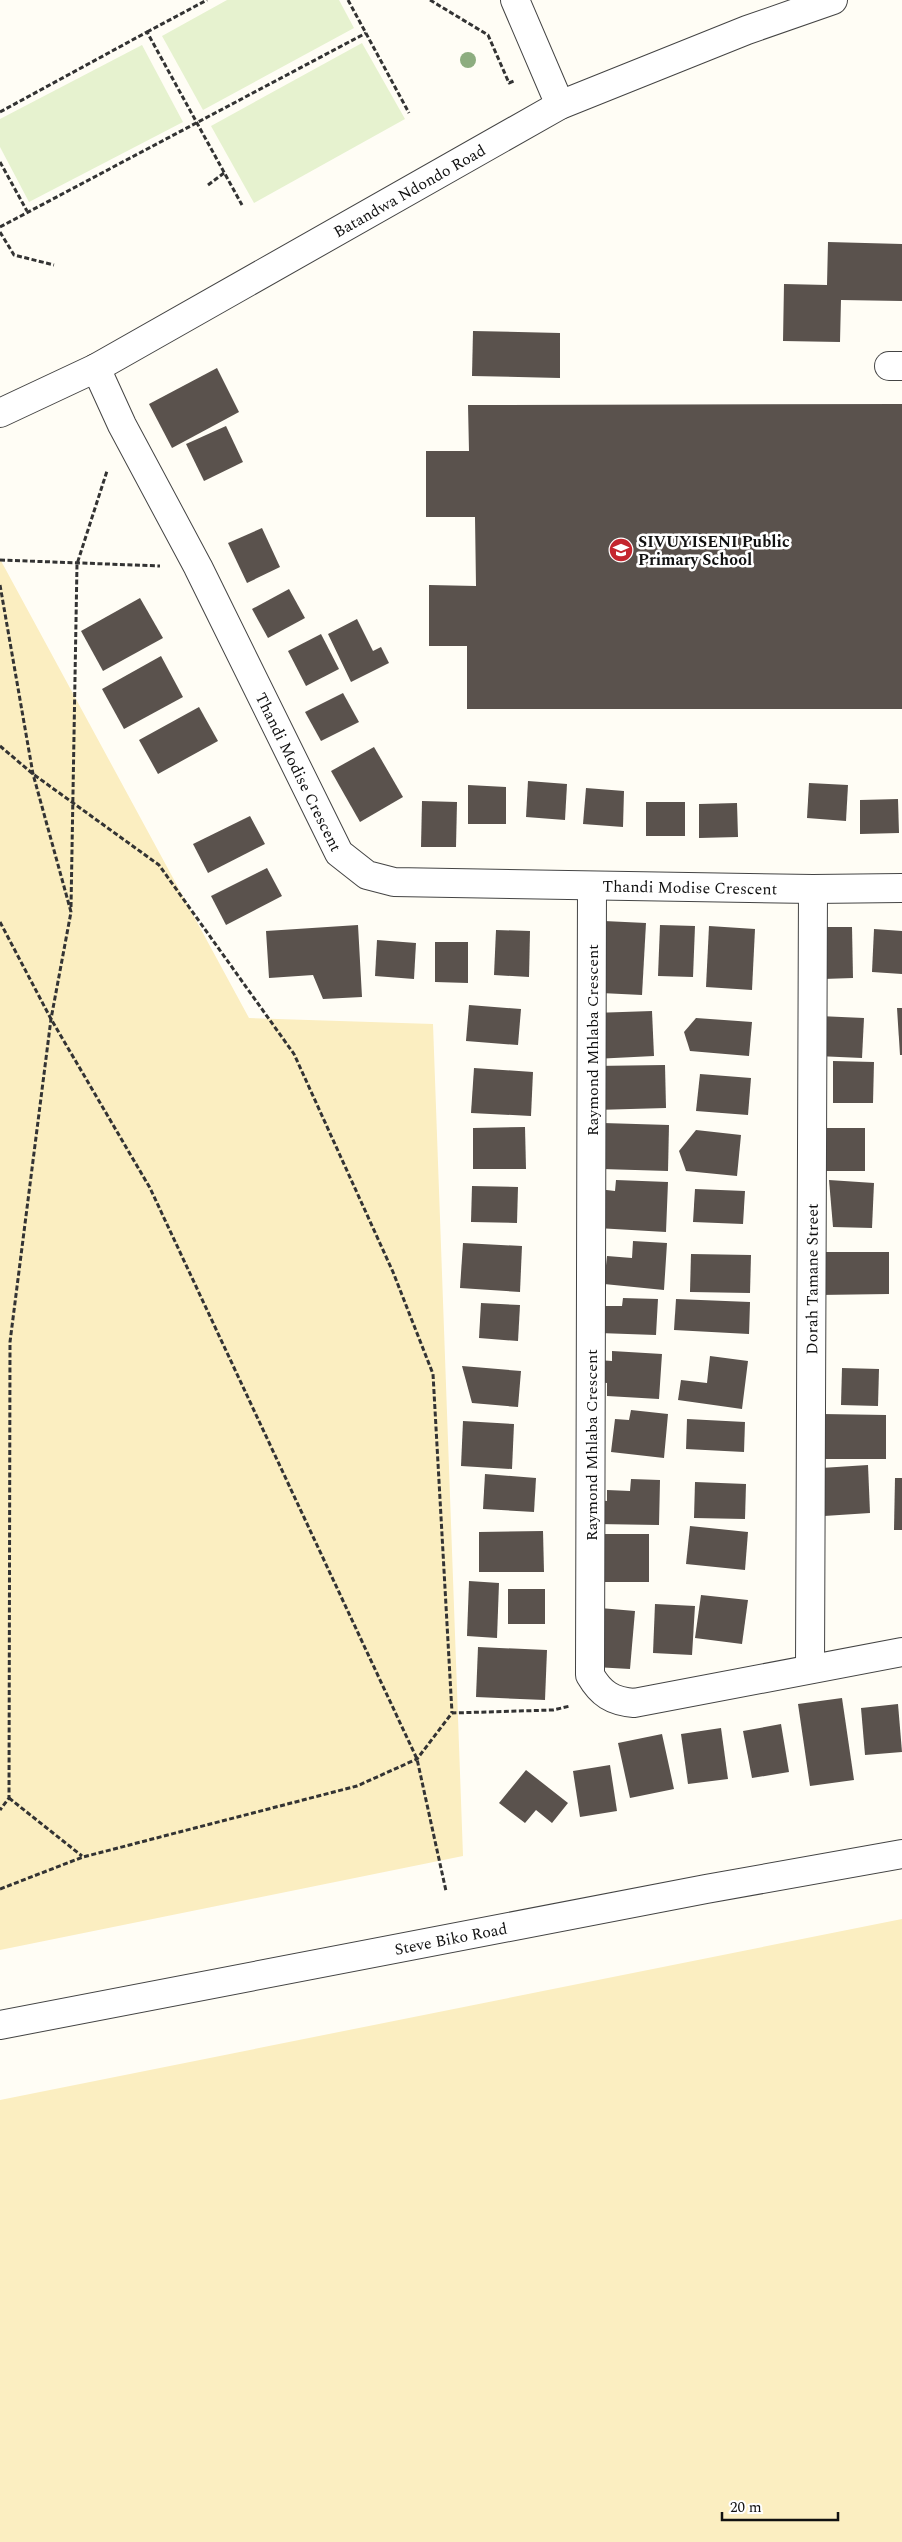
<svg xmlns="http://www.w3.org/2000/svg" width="902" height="2542" font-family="Spectral,serif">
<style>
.sand{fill:#fbeec1}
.pitch{fill:#e6f2cf}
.building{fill:#5a524d}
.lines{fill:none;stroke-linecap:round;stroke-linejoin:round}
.minor-casing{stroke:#444;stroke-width:30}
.path{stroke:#333;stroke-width:3;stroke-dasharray:5 2.5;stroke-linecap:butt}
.minor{stroke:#fff;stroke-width:28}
.tree{fill:#8dad7f}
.labels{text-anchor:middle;stroke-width:5;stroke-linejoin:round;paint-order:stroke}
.street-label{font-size:16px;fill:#111;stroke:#fff}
.poi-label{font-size:16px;font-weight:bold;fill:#111;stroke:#fff;text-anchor:start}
</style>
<rect width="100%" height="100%" fill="#fffdf5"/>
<g class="sand">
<path d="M0,559L249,1018L433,1024L463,1856L0,1950Z"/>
<path d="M902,1919V2542H0V2100Z"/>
</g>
<g class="pitch">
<path d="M227,0H339L354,28L203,110L162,36Z"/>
<path d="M362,43L405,119L254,203L211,126Z"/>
<path d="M142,45L183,122L29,202L0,147V119Z"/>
</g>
<g class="building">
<path d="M828,242L902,244V301L841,300L840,342L783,341L784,284L827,285Z"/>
<path d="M473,331L560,333V378L472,376Z"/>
<path d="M217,368L239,412L172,448L149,404Z"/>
<path d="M902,404V709H467V646H429V585L476,586L475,517H426V451H469L468,405Z"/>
<path d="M226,426L243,462L204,481L186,444Z"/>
<path d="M262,528L280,567L247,583L228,543Z"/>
<path d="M289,589L305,618L268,638L252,609Z"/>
<path d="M140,598L163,638L103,671L81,631Z"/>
<path d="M357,619L373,651L381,647L389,663L351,682L328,634Z"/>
<path d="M321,634L339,669L306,686L288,651Z"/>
<path d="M161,656L183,697L124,729L102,689Z"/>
<path d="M343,693L359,722L321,741L305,712Z"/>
<path d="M199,707L218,741L158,774L139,740Z"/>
<path d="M374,747L403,797L360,822L331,771Z"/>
<path d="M528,781L567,784L565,820L526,817Z"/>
<path d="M809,783L848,785L846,821L807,818Z"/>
<path d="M468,785L506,787V824H468Z"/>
<path d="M586,788L624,791L623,827L583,824Z"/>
<path d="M898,799L899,833L860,834V800Z"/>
<path d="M422,801L457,802L456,847H421Z"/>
<rect x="646" y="802" width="39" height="34"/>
<path d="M737,803L738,837L699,838V804Z"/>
<path d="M250,816L265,844L208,873L193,844Z"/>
<path d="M267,868L282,896L226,925L211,896Z"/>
<path d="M604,921L646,923L642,995L601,993Z"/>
<path d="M358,925L362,997L323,999L313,975L269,978L266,931Z"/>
<path d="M660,925L695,926L693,977L658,976Z"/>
<path d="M709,926L755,929L752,990L706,987Z"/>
<path d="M821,927H852L853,978L823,979Z"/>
<path d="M874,929L902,931V974L872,972Z"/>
<path d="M496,930L530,931L529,977L494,975Z"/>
<path d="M377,940L416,943L414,979L375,976Z"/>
<path d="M435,942H468V983L435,982Z"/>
<path d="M469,1005L521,1009L518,1045L466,1041Z"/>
<path d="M897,1008H902V1055H900Z"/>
<path d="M652,1011L654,1056L594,1059L593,1013Z"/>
<path d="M819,1016L864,1018L862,1058L817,1056Z"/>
<path d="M696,1018L752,1022L749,1056L690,1051L684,1032Z"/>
<path d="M833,1061L874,1062L873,1103H833Z"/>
<path d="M665,1065L666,1108L595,1110L594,1066Z"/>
<path d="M474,1068L533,1072L531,1116L471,1113Z"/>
<path d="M700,1074L751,1078L748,1115L696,1111Z"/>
<path d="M603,1123L669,1125L668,1171L602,1169Z"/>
<path d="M525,1127L526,1169H473V1128Z"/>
<rect x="821" y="1128" width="44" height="43"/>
<path d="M696,1130L741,1135L737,1176L686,1171L679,1151Z"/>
<path d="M616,1180L668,1182L666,1232L597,1228L598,1189L615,1191Z"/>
<path d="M829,1180L874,1183L872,1228L833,1227Z"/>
<path d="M472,1186L518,1187L517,1223L471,1222Z"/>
<path d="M695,1189L745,1191L743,1224L693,1222Z"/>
<path d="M633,1241L667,1243L664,1290L604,1284L607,1256L632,1258Z"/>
<path d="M463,1243L522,1246L520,1292L460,1288Z"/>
<path d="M818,1252H889V1294L819,1295Z"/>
<path d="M691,1254L751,1255L750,1293L690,1292Z"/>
<path d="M623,1298L658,1299L656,1335L599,1333L600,1306H622Z"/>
<path d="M676,1299L750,1302L749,1334L674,1330Z"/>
<path d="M481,1303L520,1305L518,1341L479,1338Z"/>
<path d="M612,1351L662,1354L659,1399L607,1396V1383L597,1382L598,1360L612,1361Z"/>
<path d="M710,1356L748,1361L742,1409L678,1400L681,1380L707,1383Z"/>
<path d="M462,1366L521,1371L518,1407L472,1403Z"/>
<path d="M842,1368L879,1369L878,1406L841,1405Z"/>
<path d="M631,1410L668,1414L664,1458L611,1452L615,1419L629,1420Z"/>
<path d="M823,1414L886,1415V1459H823Z"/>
<path d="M687,1419L745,1422L744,1452L686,1449Z"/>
<path d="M463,1421L514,1424L512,1469L461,1466Z"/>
<path d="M868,1465L870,1513L824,1516L821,1468Z"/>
<path d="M485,1474L536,1478L534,1512L483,1509Z"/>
<path d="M895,1478H902V1530H894Z"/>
<path d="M631,1479L660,1480L659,1525L597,1524V1500L607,1501V1490L630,1491Z"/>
<path d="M695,1482L746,1484L745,1519L694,1518Z"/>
<path d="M690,1526L748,1532L745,1570L686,1564Z"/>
<path d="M543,1531L544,1572H479V1532Z"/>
<path d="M598,1534H649V1582H597Z"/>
<path d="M469,1581L499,1583L497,1638L467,1636Z"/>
<rect x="508" y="1589" width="37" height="35"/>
<path d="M701,1595L748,1600L742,1644L695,1638Z"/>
<path d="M655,1604L695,1606L692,1655L653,1653Z"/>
<path d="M600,1608L635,1611L630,1669L595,1667Z"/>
<path d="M478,1647L547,1650L545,1700L476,1697Z"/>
<path d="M842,1698L854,1780L810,1786L798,1704Z"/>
<path d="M898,1704L902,1752L865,1755L861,1708Z"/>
<path d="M781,1724L789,1772L752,1778L743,1731Z"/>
<path d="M721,1728L728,1779L688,1784L681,1734Z"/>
<path d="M662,1734L674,1789L630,1798L618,1743Z"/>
<path d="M610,1765L617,1811L580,1817L573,1771Z"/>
<path d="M526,1770L568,1803L552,1823L536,1810L525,1823L499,1803Z"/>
</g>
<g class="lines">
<g class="minor-casing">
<g id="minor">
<path d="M515,0L560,105"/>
<path d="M889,366H902"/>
<path id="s1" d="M96,368L122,425L198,567L339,853L367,875L394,882L813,889L902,888"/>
<path id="s2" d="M0,413L96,368L560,105L747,30L833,0"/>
<path d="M592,886L590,1675C601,1694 612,1701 634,1703L902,1652"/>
<path id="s3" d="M810,1669L813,889"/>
<path id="s4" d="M0,2025L706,1889L902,1854"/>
</g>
</g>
<g class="path">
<path d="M348,0L409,113"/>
<path d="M430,0L488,35L509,83L514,81"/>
<path d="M147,32L207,0"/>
<path d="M0,112L147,32L242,205"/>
<path d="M0,162L27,211"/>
<path d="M208,185L224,173"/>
<path d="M0,227L366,33"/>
<path d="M0,232L14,255L54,265"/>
<path d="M0,560L160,566"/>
<path d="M0,585L33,774L71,912L51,1019L10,1342L9,1798L0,1810"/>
<path d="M0,746L33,774L159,865L294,1054L393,1272L433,1374L452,1713"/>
<path d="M71,907L77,564L107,471"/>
<path d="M0,922L51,1019L150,1188L417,1759L446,1891"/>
<path d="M9,1798L82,1856"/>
<path d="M0,1889L83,1857L357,1786L417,1759L452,1713L553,1710L570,1706"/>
</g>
<use href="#minor" class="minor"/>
</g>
<circle class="tree" cx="468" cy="60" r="8"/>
<defs>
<g id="school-disc" transform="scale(1.25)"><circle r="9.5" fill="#c4262e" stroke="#fff"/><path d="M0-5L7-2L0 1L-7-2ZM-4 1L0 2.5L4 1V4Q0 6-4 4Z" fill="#fff"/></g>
</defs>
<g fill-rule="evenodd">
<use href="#school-disc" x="621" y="550"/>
</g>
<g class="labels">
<g class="street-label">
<text dy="6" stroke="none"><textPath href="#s2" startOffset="466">Batandwa Ndondo Road</textPath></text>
<text dy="6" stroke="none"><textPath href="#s1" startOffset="452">Thandi Modise Crescent</textPath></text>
<text dy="6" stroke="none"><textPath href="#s1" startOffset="902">Thandi Modise Crescent</textPath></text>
<text transform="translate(592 1040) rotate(-90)" y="6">Raymond Mhlaba Crescent</text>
<text dy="6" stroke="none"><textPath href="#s3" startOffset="390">Dorah Tamane Street</textPath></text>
<text transform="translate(591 1445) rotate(-90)" y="6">Raymond Mhlaba Crescent</text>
<text dy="6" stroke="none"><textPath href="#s4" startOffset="459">Steve Biko Road</textPath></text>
</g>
<g class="poi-label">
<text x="638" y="547">SIVUYISENI Public<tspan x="638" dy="18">Primary School</tspan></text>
</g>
</g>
<path d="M722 2512v8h116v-8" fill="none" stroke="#111111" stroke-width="2.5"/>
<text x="730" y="2512" font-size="15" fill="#111111" stroke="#ffffff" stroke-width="4" paint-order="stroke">20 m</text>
</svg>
